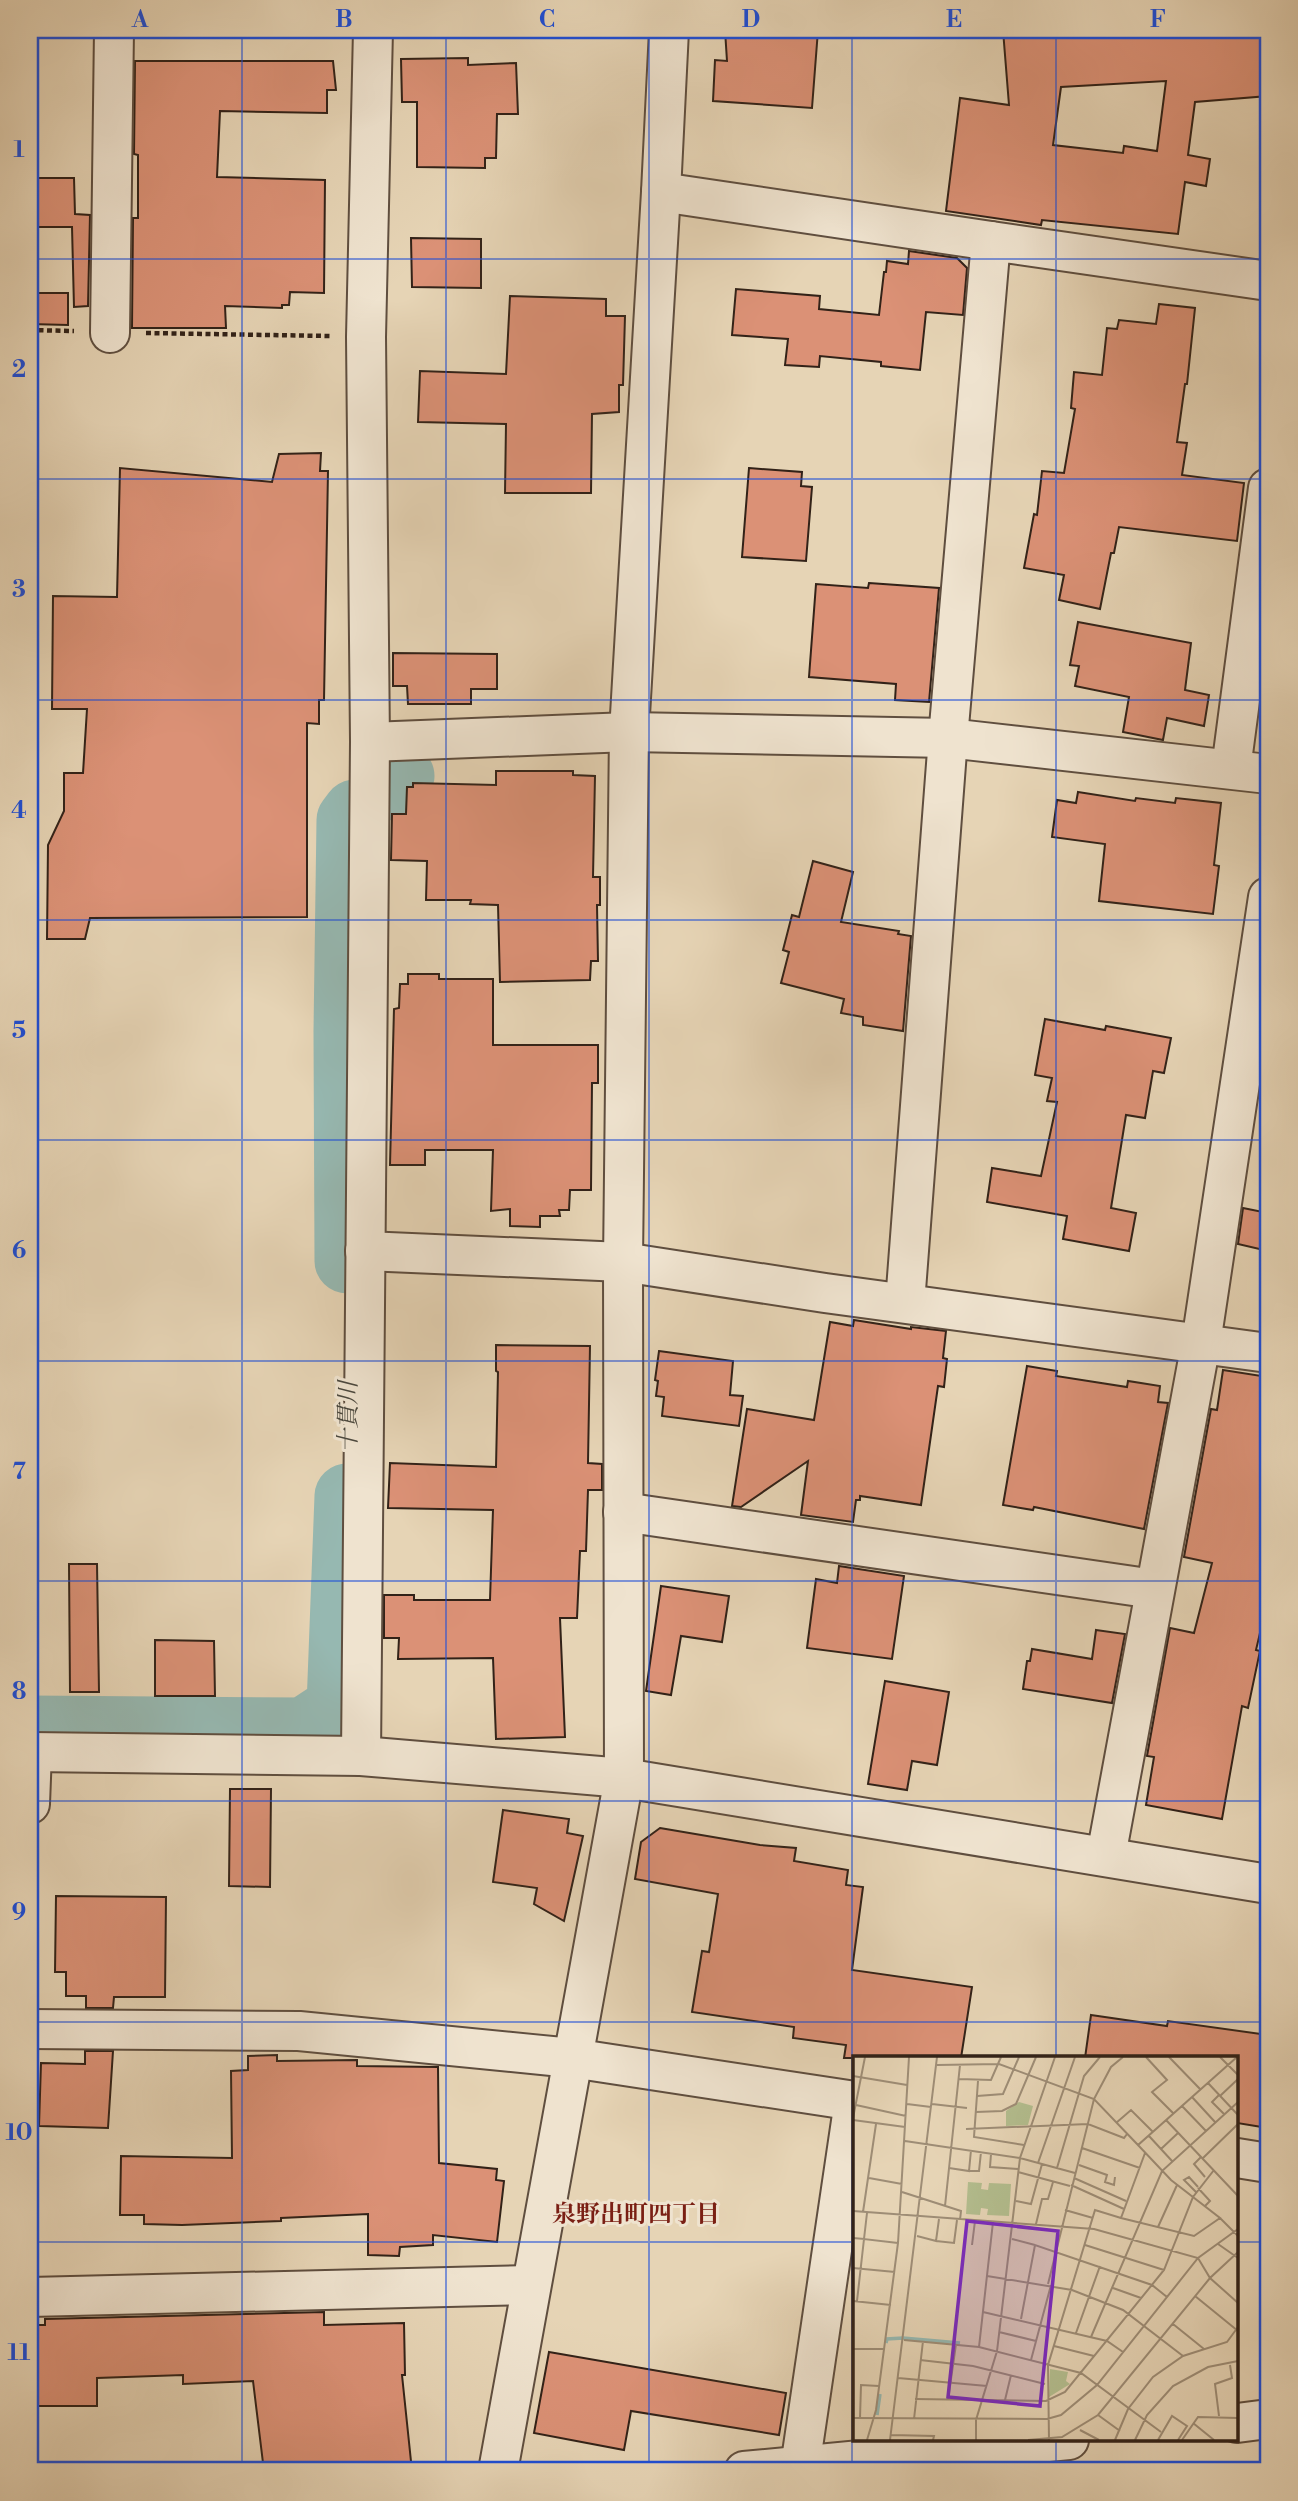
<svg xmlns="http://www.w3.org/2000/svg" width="1298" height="2501" font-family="'Libre Bodoni','Noto Serif JP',serif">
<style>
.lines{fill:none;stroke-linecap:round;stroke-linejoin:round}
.river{stroke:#96b8b1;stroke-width:65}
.building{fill:#db9176;stroke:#322218;stroke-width:2;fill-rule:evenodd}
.minor-casing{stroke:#5f4e3f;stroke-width:42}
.path{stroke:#322218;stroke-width:4.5;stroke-dasharray:5 3.5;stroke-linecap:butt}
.minor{stroke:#efe3cf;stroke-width:38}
.grid{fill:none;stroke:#1d4ed8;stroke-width:2;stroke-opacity:0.55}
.labels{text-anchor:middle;stroke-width:6;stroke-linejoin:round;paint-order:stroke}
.water-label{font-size:24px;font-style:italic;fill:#4b483e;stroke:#efe3cf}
.neighbourhood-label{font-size:24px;font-weight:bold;fill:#7a1f14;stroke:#efe3cf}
.inset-river{fill:none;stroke:#96b8b1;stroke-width:3.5}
.inset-road{fill:none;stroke:#9e8d76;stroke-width:2}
.view{fill:#7b2cbf;fill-opacity:0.15;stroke:#7b2cbf;stroke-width:3.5}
.inset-edge{fill:none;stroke:#322218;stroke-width:3.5}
.neatline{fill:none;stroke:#1d4ed8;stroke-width:2.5}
.grid-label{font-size:23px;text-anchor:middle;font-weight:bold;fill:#1d4ed8}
</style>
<rect width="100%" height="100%" fill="#e6d4b5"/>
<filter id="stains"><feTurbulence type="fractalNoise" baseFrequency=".00286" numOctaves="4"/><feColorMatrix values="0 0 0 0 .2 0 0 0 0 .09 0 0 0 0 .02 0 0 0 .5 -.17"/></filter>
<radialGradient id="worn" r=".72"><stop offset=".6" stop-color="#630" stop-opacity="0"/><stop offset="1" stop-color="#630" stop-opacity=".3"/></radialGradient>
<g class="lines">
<g class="river">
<path d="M386,788L402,776"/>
<path d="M347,1261L346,1031L349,820L355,812"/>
<path d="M30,1728L304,1730L339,1707L347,1496"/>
</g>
</g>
<g class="building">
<path d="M725,30H818L812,108L713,101L715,60L727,61Z"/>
<path d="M1003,30H1268V96L1195,102L1188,155L1210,159L1206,186L1185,182L1178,234L1042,220L1041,225L946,211L960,98L1009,105ZM1166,81L1157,151L1124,146L1123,153L1053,145L1061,87Z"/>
<path d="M468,58V65L516,63L518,114H497L496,158H485V168L417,167V102H402L401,59Z"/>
<path d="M135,61H333L336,90H327V113L220,111L217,177L325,180L324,293L290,292L289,305H282V308L225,306L226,328H132L133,218H138V155L134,154Z"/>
<path d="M30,178H74L75,214L90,215L88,306L74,307L72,227H30Z"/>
<path d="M411,238L481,239V288L412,287Z"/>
<path d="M909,251L957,258L967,268L963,315L926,312L920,370L881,366V362L820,356L819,367L785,365L788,339L732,335L736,289L820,296L819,309L879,315L884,272H886L887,261L908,264Z"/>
<path d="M30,293H68V325L30,324Z"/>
<path d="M510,296L606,299V316H625L623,385H619V412L592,414L591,493H505L506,424L418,422L420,371L506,374Z"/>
<path d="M1159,304L1195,308L1187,384H1185L1177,442L1187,443L1182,475L1244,483L1237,541L1119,527L1114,553H1111L1100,609L1059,600L1064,575L1024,568L1034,514L1037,515L1042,471L1064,473L1075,409L1071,408L1074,372L1102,375L1107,328L1117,329L1119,320L1156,324Z"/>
<path d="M321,453L320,471H328L324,700H319V724L307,723V917L90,918L85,939H47L48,845L64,811V773H83L87,709H52L53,596L117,597L120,468L272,482L279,454Z"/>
<path d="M749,468L802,472L801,486L812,487L806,561L742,557Z"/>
<path d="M869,583L939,588L929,702L895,700L896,684L809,677L816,584L868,588Z"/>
<path d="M1078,622L1191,643L1185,690L1209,695L1204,726L1167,718L1163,740L1123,732L1129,697L1075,686L1079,666L1070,665Z"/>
<path d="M393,653L497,654V689H471V704H408L407,686H393Z"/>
<path d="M496,771H573V775L595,776L593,877H600V905H597L598,961H591L590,980L500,982L498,905L470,904L471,900H426L427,861L391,860L392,814H406L407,787H413V783L496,785Z"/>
<path d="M1078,792L1135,801L1136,798L1175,803L1176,798L1221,803L1214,865L1219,866L1213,914L1099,901L1105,844L1052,837L1057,800L1076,803Z"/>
<path d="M813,861L853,872L841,922L899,931L898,934L911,936L903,1031L863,1025V1017L841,1013L844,999L781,983L789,952L783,950L792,915L799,917Z"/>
<path d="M408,974H439V979H493V1045H598V1083H592L591,1190H570L569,1210H559L560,1216H540V1227L510,1226V1209L491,1211L493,1150H425V1165H390L394,1009L399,1008L400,984H408Z"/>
<path d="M1045,1019L1105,1030L1106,1026L1171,1038L1164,1073L1153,1071L1145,1118L1126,1115L1111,1208L1136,1213L1129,1251L1063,1239L1067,1216L987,1202L992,1168L1041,1176L1057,1102L1047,1101L1052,1078L1035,1075Z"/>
<path d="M1243,1208L1268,1213V1251L1238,1244Z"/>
<path d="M854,1320L911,1329V1327L946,1331L943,1358L947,1359L944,1387L938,1386L921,1505L860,1496V1500H856L853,1522L801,1515L808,1461L741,1507L732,1506L747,1409L814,1420L830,1322L853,1326Z"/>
<path d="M496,1345L590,1346L588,1463L602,1464V1490H588L586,1551H580L577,1618H560L565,1737L496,1739L493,1658L398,1659L399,1638H384V1595H414V1600H490L493,1510L388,1508L390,1463L496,1467L498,1372L496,1371Z"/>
<path d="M659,1351L733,1361L730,1395L743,1396L739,1426L662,1416L664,1397L656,1396L658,1381L655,1380Z"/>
<path d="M1027,1366L1057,1371L1056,1376L1127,1387L1128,1381L1160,1386L1158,1402L1168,1403L1144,1529L1034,1507L1033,1510L1003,1505Z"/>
<path d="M1223,1370L1268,1377V1599L1256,1650L1260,1651L1248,1708L1242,1706L1222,1819L1146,1805L1154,1757L1147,1756L1170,1628L1194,1633L1212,1563L1184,1557L1211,1409L1217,1410Z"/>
<path d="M69,1564H97L99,1692H70Z"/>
<path d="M839,1566L904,1576L892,1659L807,1648L816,1579L837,1583Z"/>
<path d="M661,1586L729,1596L722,1642L681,1636L671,1695L646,1691Z"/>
<path d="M1096,1630L1125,1634L1112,1703L1023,1689L1027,1661H1030L1032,1649L1092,1659Z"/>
<path d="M155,1640L214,1641L215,1696H155Z"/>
<path d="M885,1681L949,1692L937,1765L912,1761L907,1790L868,1784Z"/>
<path d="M230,1789H271L270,1887L229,1886Z"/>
<path d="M503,1810L569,1819L567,1833L583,1836L564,1921L534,1904L537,1888L493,1882Z"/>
<path d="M660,1828L760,1845L796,1848L794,1861L848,1870L846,1885L863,1887L852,1970L972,1987L961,2058H844L846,2045L793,2038L794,2027L692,2012L702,1951L709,1952L718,1894L635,1879L641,1842Z"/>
<path d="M56,1896L166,1897L165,1997H114L113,2008H86V1996H66V1972H55Z"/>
<path d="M1091,2015L1167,2026L1168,2021L1268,2035V2128L1237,2123V2058H1085Z"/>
<path d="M85,2051H113L108,2128L39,2126L41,2063L85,2064Z"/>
<path d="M277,2055V2061L357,2060V2066L438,2067L439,2163L497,2169L496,2180L504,2181L497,2242L433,2235V2245L400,2247L399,2256L368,2255V2214L281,2218V2221L182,2225L144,2224V2215H120L121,2156L232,2158L231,2071L248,2070V2056Z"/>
<path d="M324,2312V2325L404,2323L405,2375H402L412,2471H264L253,2381L183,2384V2375L97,2378V2406H32L35,2325H45V2319Z"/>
<path d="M549,2352L786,2393L779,2435L631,2411L624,2450L534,2433Z"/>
</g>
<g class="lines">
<g class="minor-casing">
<g id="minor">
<path d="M661,192L991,241"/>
<path d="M110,333L114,30"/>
<path d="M370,742L629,732L948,738L1268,774"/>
<path d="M1231,769L1268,488"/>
<path d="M365,1251L623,1262L825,1293L1268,1353"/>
<path d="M905,1303L948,738L991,241L1268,281"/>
<path d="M623,1512L1154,1589"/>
<path d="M30,1752L361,1756L624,1778L1268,1884"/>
<path d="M361,1756L370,742L366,337L373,30"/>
<path d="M30,1804L32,1752"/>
<path d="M1106,1856L1201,1343L1268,897"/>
<path d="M30,2029L299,2031L572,2058L855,2101"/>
<path d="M1237,2158L1268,2163"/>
<path d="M30,2297L531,2285"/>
<path d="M1237,2423L1268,2419"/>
<path d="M800,2467L854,2101"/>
<path d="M498,2471L624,1778L623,1262L629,732L661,192L669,30"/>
<path d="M744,2471L1069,2440"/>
</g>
</g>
<g class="path">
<path d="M30,330L74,331"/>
<path d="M146,333L330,336"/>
</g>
<use href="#minor" class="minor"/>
</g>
<path class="grid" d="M242,30V2471M446,30V2471M649,30V2471M852,30V2471M1056,30V2058M30,259H1268M30,479H1268M30,700H1268M30,920H1268M30,1140H1268M30,1361H1268M30,1581H1268M30,1801H1268M30,2022H1268M30,2242H855M1237,2242H1268M1056,2440V2471"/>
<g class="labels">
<g class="water-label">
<text transform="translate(348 1417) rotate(-90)" y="8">十貫川</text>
</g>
<g class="neighbourhood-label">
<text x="636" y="2222">泉野出町四丁目</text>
</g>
</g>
<g transform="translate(853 2056)">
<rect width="385" height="385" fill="#e6d4b5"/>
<path d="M166,46L180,50L175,69L153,70V55ZM115,126L129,127L128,133L135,134L136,127L158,128L156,160L134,159L135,153L128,152L127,159L113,158ZM197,313L215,316L213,325L217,328L196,341Z" fill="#b3bd8e"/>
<path class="inset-river" d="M33,287L34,283L50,282L107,287M24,359L27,338"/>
<path class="inset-road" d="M293,1L314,24L299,36L320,57M316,1L347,33M367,1L385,19M84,9L146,8L241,43L285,89L384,1M0,20L54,29M106,23L138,24L148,1M125,25L121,81L171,89M355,27L385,59M366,39L359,46L371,58M124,40L150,38L166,1M367,40L385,23M339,41L362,66M54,48L78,51M79,48L114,52M3,49L53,60M329,50L353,75M123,56L149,55L163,48L183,1M0,62L12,1M0,64L52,71M313,64L385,140M263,67L278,54L300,76M113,73L235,68L271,82L274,78M296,80L319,105M52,85L167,102L222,117M285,89L318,124L367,162L341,180L268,162L292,97M229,92L287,112M308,93L325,77M138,98L137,111L165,113M348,101L341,108L352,121M350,102L385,68M185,107L222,1M226,109L254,119L252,126L261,129L262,121M96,112L116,115L118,94M204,112L231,20L247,1M116,115H126L128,96M165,116L217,130M16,122L49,128M221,122L273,145M218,129L271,153M345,132L357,145L352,150M49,136L108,155L107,164M343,136L331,124L336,121L345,131M163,145L178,148L189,108M92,150L107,9M212,154L240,162M0,155L241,173L345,202L357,222L385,247M10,156L23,68M367,162L385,180M183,168L189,143H195L200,126M305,171L324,129M64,180L83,185L86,163M0,182L11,183L14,157M159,183L182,189M83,185L101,187L104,164M365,188L385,202M119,189L122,165M232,189L311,214M0,212L42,216M134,220L219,234L270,254L330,300M195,228L241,43L258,11L270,1M260,232L288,242M342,240L385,275M0,245L38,249M4,245L11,183L45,187M130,256L254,285L270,296M168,263L182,189L299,229L314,241M320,268L351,293M146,276L183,285M223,277L247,210M238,281L309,115L385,46M51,284L126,291L228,317L308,376M201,290L241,300M126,291L140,166M0,293H31M67,304L120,310L192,328M178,304L198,229M45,322L134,330M62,343L193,345L212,336L311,214L340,141L361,114M95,344L103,288M152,344L158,319M245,359L267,375M366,360L362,328L379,322L377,309M0,362L194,363L208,359L244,329L345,202L385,173M7,362L8,329L26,330M61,363L70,285M340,367L361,384M227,374L246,384M38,379L81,380L80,384M14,384L23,354L45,187L56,1M37,384L84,1M123,384V364L144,295L167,102L202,1M175,384L209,381L245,359L357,222L385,196M196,384L195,309L242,154L268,162M262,384L275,353L300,321L330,300L374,286L385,271M282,384L294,359L320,330L355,311L385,305M305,384L319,360L334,370L325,384M329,384L345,361L385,362"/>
<path class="view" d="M114,165L205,175L187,350L95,341Z"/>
<rect width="385" height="385" class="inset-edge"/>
</g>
<rect width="1298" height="2501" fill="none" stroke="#e6d4b5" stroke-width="77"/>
<rect x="38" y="38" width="1222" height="2424" class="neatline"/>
<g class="grid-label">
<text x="140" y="27">A</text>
<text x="344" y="27">B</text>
<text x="547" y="27">C</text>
<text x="751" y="27">D</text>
<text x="954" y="27">E</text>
<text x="1158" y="27">F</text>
<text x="19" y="157">1</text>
<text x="19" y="377">2</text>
<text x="19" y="597">3</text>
<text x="19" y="818">4</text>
<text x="19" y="1038">5</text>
<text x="19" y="1258">6</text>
<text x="19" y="1479">7</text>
<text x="19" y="1699">8</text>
<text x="19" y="1920">9</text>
<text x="19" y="2140">10</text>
<text x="19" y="2360">11</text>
</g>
<rect width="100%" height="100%" filter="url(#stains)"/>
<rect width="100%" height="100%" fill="url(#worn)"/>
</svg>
